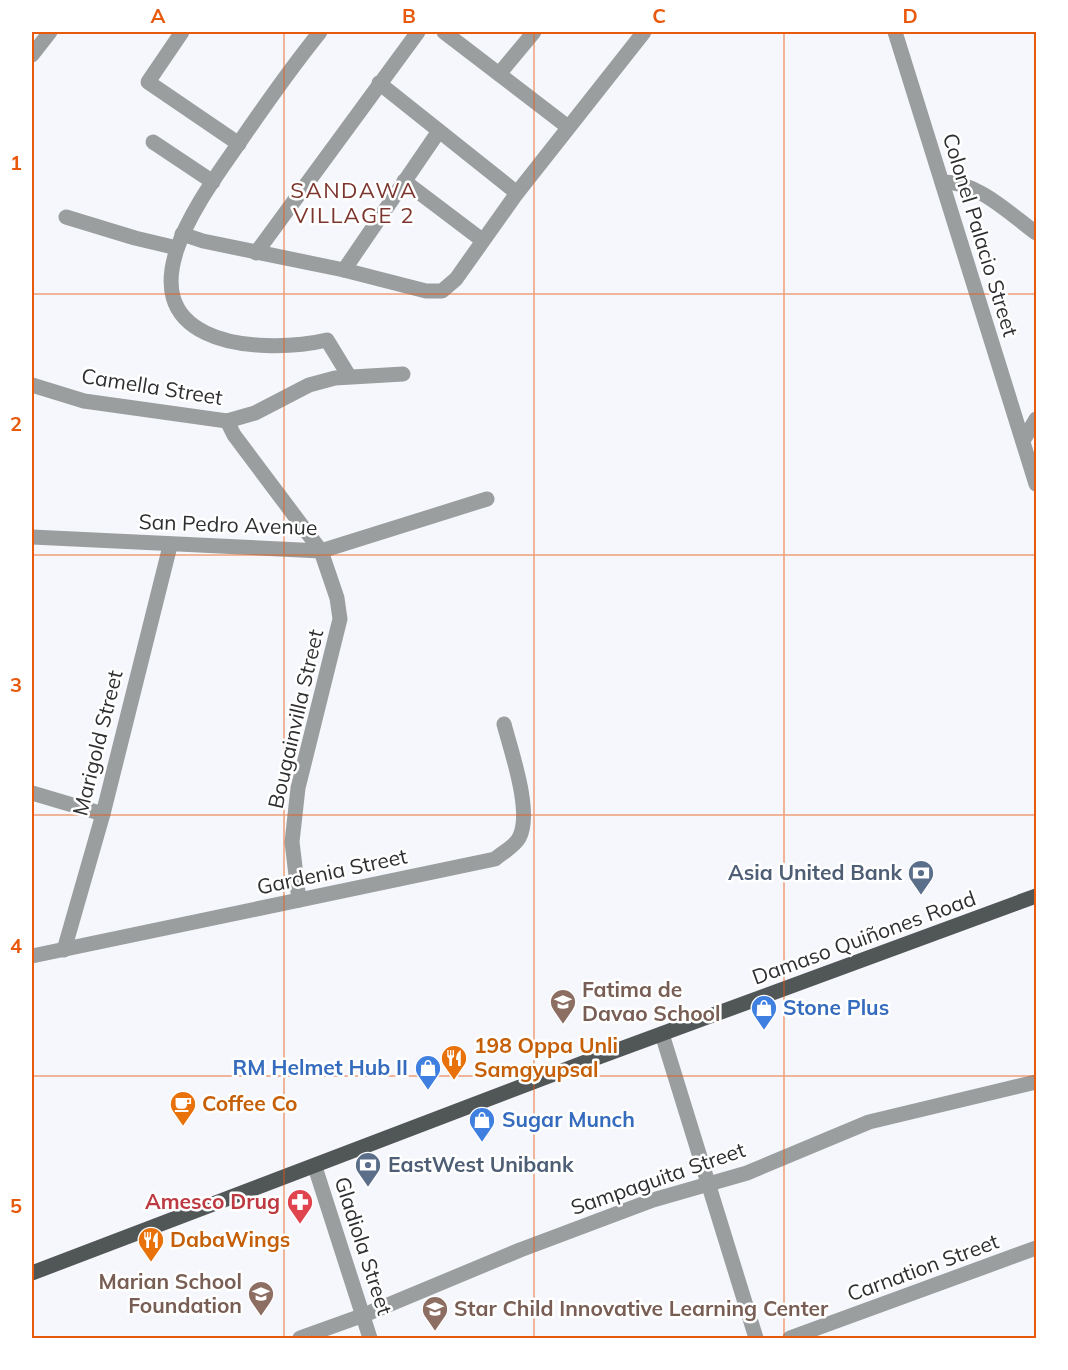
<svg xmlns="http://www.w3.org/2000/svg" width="1068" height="1370" font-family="Mulish,sans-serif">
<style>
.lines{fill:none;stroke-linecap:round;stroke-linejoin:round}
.street{stroke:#9b9e9e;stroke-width:15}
.primary{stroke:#515657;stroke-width:15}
.grid{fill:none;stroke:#e8590c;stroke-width:1.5;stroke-opacity:0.55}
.labels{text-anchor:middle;stroke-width:5;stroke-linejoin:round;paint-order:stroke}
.street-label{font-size:21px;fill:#2e2f31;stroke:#fff}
.service-label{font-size:21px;font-weight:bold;fill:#4e5e75;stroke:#fff;text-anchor:end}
.education-label{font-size:21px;font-weight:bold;fill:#785e54;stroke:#fff;text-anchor:start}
.shop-label{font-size:21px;font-weight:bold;fill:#366cbe;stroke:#fff;text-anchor:start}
.food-label{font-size:21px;font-weight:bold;fill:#c56008;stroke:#fff;text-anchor:start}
.health-label{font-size:21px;font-weight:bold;fill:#be3a42;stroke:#fff;text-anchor:end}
.neighbourhood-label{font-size:22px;letter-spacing:1.5px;fill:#7c362d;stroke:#fff}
.neatline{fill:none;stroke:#e8590c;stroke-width:2}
.grid-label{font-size:20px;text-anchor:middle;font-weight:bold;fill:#e8590c}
</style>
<rect width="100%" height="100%" fill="#f6f7fc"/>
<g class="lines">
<g class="street">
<path d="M182,32L148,82L239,144"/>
<path d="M320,32C291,68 265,105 239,143C208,189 124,294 206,333C238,349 293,348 327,340L349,376"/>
<path d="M444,32L568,127"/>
<path d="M895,32L1036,484"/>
<path d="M32,55L50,32"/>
<path d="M499,74L534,32"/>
<path d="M379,83L517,193"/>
<path d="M153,142L213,182"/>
<path d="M404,181L482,240"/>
<path d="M942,182C977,181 1009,213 1036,233"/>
<path d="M66,217L135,238L177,248"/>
<path d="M182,234L203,241L344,270L426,291H442L456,279L517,193L644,32"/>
<path d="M256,253L418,32"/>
<path d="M344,270L439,131"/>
<path d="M32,385L84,401L227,421L255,413L309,385L335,378L403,374"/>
<path d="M227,421L234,435L321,551L337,598L340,619L298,788L292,842L299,900"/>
<path d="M1023,441L1036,419"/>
<path d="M32,537L321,551L487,499"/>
<path d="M32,793L103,814"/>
<path d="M64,950L103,814L170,546"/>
<path d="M32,956L495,859C502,853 515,846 519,838C533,813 511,751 504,724"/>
<path d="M662,1034L756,1338"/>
<path d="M315,1167L370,1338"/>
<path d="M300,1338L364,1315L520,1250L653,1200L747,1173L869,1122L1036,1082"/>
<path d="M790,1338L1036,1248"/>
</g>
<path class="primary" d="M32,1273L596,1058L1036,896"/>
</g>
<path class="grid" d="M284,32V1338M534,32V1338M784,32V1338M32,294H1036M32,555H1036M32,815H1036M32,1076H1036"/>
<defs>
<g id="bank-pin" transform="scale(1.35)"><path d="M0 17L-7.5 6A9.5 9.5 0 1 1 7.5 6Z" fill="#5c6f8a" stroke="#fff"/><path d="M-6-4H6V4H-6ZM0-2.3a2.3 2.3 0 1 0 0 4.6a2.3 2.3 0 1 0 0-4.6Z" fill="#fff"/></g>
<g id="school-pin" transform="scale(1.35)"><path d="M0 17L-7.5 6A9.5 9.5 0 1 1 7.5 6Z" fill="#8d6e63" stroke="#fff"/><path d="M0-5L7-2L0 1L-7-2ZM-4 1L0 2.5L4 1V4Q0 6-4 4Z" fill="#fff"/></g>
<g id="shop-pin" transform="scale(1.35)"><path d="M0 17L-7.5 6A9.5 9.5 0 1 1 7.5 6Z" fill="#3f7fe0" stroke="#fff"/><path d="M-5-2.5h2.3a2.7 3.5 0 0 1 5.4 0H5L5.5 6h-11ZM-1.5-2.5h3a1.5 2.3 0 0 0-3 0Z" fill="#fff"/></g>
<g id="restaurant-pin" transform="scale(1.35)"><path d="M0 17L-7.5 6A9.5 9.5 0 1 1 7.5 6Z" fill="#e8710a" stroke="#fff"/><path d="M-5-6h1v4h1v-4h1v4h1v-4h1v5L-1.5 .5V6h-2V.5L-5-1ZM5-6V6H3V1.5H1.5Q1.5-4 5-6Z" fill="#fff"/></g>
<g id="cafe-pin" transform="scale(1.35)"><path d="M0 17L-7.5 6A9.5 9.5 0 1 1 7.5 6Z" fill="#e8710a" stroke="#fff"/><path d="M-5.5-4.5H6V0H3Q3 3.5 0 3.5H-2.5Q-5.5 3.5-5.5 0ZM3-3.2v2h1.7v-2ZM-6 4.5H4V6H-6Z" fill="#fff"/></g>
<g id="pharmacy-pin" transform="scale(1.35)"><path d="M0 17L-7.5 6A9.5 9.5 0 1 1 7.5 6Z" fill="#e0444e" stroke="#fff"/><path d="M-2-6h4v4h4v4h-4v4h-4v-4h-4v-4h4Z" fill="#fff"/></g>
</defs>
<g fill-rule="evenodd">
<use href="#bank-pin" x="921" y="873"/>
<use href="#school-pin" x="563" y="1002"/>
<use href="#shop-pin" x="764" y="1008"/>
<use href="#restaurant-pin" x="454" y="1058"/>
<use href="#shop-pin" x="428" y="1068"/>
<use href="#cafe-pin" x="183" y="1104"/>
<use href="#shop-pin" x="482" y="1120"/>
<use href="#bank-pin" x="368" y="1165"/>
<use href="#pharmacy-pin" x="300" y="1202"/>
<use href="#restaurant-pin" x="151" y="1240"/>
<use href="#school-pin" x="261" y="1294"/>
<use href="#school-pin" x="435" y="1309"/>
</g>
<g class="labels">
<g class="street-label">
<text transform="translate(980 235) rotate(73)" y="7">Colonel Palacio Street</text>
<text transform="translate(152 387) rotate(9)" y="7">Camella Street</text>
<text transform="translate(228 525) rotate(2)" y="7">San Pedro Avenue</text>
<text transform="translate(296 719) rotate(-77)" y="7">Bougainvilla Street</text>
<text transform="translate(98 743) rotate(-76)" y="7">Marigold Street</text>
<text transform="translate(332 872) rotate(-12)" y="7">Gardenia Street</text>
<text transform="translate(864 938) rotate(-20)" y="7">Damaso Quiñones Road</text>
<text transform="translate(658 1179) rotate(-19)" y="7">Sampaguita Street</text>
<text transform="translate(363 1246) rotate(72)" y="7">Gladiola Street</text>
<text transform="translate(923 1268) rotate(-20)" y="7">Carnation Street</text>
</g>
<g class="service-label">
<text x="902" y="880">Asia United Bank</text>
<text x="388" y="1172" text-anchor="start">EastWest Unibank</text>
</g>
<g class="education-label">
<text x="582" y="997">Fatima de<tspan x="582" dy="24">Davao School</tspan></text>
<text x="242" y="1289" text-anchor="end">Marian School<tspan x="242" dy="24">Foundation</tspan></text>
<text x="454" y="1316">Star Child Innovative Learning Center</text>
</g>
<g class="shop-label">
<text x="783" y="1015">Stone Plus</text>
<text x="408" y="1075" text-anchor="end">RM Helmet Hub II</text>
<text x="502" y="1127">Sugar Munch</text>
</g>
<g class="food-label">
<text x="474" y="1053">198 Oppa Unli<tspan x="474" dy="24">Samgyupsal</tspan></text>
<text x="202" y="1111">Coffee Co</text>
<text x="170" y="1247">DabaWings</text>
</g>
<g class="health-label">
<text x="280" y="1209">Amesco Drug</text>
</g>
<g class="neighbourhood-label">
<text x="354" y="198">SANDAWA<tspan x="354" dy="25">VILLAGE 2</tspan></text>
</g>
</g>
<rect width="1068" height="1370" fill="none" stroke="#ffffff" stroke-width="66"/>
<rect x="33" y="33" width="1002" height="1304" class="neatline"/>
<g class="grid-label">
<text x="158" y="23">A</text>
<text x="409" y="23">B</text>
<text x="659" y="23">C</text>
<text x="910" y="23">D</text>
<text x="16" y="170">1</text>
<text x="16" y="431">2</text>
<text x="16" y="692">3</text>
<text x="16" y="953">4</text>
<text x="16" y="1213">5</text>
</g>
</svg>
